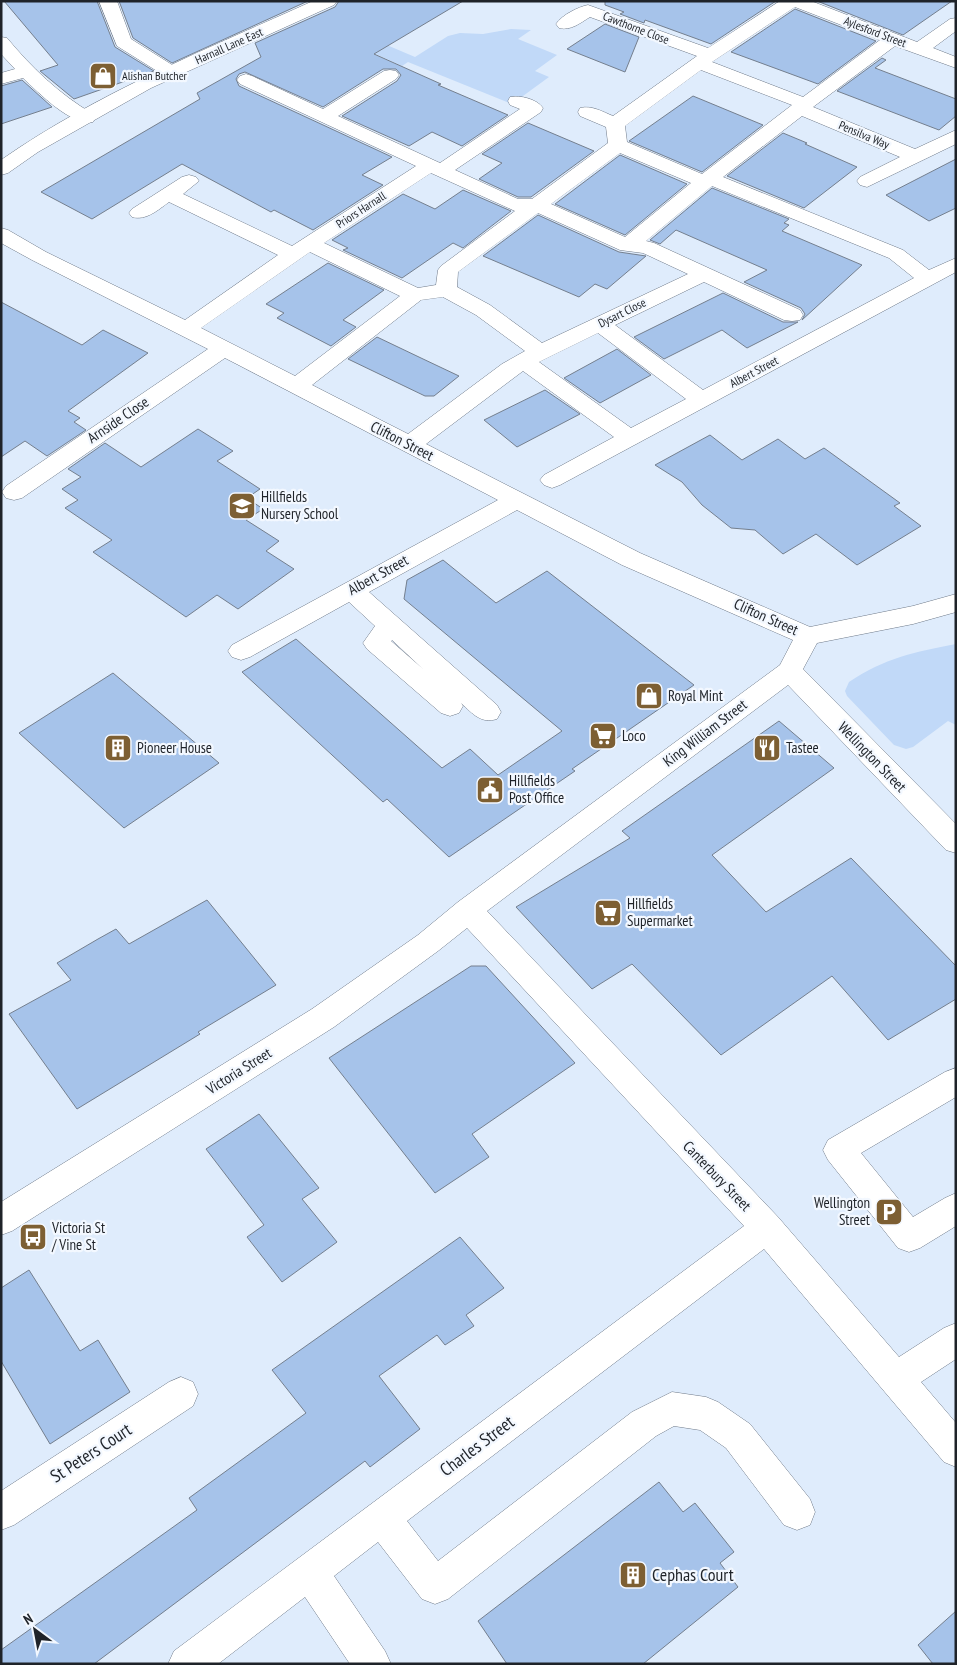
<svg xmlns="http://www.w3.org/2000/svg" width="957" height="1665" font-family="'PT Sans Narrow',sans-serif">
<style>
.green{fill:#c1d9f8}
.building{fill:#a6c3ea;stroke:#747f8e}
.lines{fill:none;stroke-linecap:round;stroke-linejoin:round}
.minor-casing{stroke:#6f7a89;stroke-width:1}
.major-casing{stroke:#6f7a89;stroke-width:1}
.minor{fill:#fff;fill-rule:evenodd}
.major{fill:#fff;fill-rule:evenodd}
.labels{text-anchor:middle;stroke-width:4.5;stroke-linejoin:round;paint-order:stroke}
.far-street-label{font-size:12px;fill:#1f2329;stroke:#f3f8ff}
.far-poi-label{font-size:12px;fill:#1f2329;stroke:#f3f8ff;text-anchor:start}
.street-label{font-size:15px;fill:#1f2329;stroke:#f3f8ff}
.poi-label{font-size:15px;fill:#1f2329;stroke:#f3f8ff;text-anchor:start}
.near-street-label{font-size:18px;fill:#1f2329;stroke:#f3f8ff}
.near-poi-label{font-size:18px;fill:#1f2329;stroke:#f3f8ff;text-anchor:start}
</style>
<rect width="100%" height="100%" fill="#dfecfc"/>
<g class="green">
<path d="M349,29L415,57L448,36L460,33L483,34L511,29L531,30L518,39L557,55L535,71L549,77L512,104L408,62L402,66L336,36Z"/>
<path d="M956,644V725L948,721L913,747L906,749L894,745L847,696L845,691L849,682C885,658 914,652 956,644Z"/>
</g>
<g class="building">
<path d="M4,1H97L115,47L154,71L74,99L40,71L58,65Z"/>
<path d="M119,1H308L172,63L133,38Z"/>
<path d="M339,1H463L374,54L441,84L438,85L508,115L462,146L432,132L409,146L342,116L397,81L401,75L396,69H383L323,107L245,72L239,74L236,79L239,86L392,157L362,175L383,185L313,230L274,210L271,212L182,164L92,219L41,192L200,99L197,93L261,57L255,43L335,7Z"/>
<path d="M605,1H776L711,44L645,20L644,23L620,14L624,12L605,5Z"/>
<path d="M817,1H952L903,35Z"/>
<path d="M795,9L876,41L818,84L731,52Z"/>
<path d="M605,24L639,37L625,72L567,49Z"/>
<path d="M882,58L886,60L875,68L956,99V116L939,130L837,91Z"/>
<path d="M22,80L52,107L1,124V86Z"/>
<path d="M693,96L763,125L702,172L629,141Z"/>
<path d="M528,123L594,151L531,197H518L479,179L502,163L482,154Z"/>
<path d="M783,133L807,143L805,144L857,167L804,208L727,176Z"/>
<path d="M620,155L687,184L625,235L555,204Z"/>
<path d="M956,159V208L929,221L886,195Z"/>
<path d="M712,188L789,219L784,223L789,225L782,231L862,265L802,320L805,314L801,308L744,282L767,270L676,230L660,244L650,240Z"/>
<path d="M463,190L511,211L463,248L453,243L402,278L343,250L348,248L332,240L403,194L435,209Z"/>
<path d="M538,215L619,252L646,256L607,289L595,284L579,297L483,256Z"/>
<path d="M328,263L384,290L343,320L356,327L331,346L277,318L284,313L266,304Z"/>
<path d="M723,293L783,322H798L747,348L722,330L664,359L634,337Z"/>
<path d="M1,302L82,345L103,330L148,353L68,411L80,418L74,422L86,430L47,456L25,441L1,457Z"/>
<path d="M377,337L421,358L459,376L434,396H425L348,359Z"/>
<path d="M617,349L651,375L600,403L564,378Z"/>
<path d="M545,390L580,414L517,447L484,420Z"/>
<path d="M198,429L233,451L217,461L260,489L247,498L263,509L246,520L279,541L266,551L294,569L238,609L217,595L186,617L93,552L112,540L65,508L78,500L62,489L81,477L68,469L105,443L141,467Z"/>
<path d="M710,435L742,460L778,439L805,459L824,448L900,503L894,506L921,526L857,565L816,534L783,554L755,530L731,528L702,505L682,482L655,465Z"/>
<path d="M443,560L496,603L547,571L694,685L572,769L575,771L449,857L387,799L383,802L242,672L296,639L442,768L470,749L498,775L562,731L404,599L407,580Z"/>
<path d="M113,673L219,763L124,828L19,733Z"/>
<path d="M779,721L834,768L712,855L766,912L851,858L956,966V999L888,1040L832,976L721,1055L632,964L592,989L516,907L630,838L622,831Z"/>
<path d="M207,900L276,985L198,1032L200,1034L77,1109L9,1014L71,980L57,963L98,939L116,929L129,944Z"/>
<path d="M471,966H486L575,1063L472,1134L489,1157L435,1193L329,1058Z"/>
<path d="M259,1114L319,1188L302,1199L337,1242L282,1282L247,1237L264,1225L206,1149Z"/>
<path d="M460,1237L504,1288L466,1315L474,1326L445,1345L437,1335L379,1376L420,1429L370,1467L365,1461L94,1664H1V1650L197,1510L189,1498L306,1413L272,1370Z"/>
<path d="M29,1270L80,1351L98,1340L130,1392L50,1444L1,1361V1288Z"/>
<path d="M659,1482L683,1512L695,1503L734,1552L720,1563L738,1587L643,1664H507L478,1621Z"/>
<path d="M956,1611V1664H933L918,1645Z"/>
</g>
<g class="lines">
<g class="minor-casing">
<g id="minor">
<path d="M99,1H117L131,39L177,68L180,72L177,76L171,77L165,76L117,46Z"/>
<path d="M780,1H811L917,42L950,19L956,18V31L933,48L956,57V68L895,46L813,107L915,149L956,130V144L867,187L860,185L857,181L860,177L900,157L802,116L723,177L903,250L929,270L956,258V272L560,485L552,488L544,485L540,480L544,475L614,437L523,371L426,444L640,553L810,627L913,606L956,594V612L913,624L817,643L803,669L956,824V853L946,850L788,685L487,911L778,1217L899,1357L944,1328L956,1323V1359L921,1382L956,1423V1467L944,1462L764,1249L407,1521L438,1561L632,1412L672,1392L706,1397L718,1402L750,1424L810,1499L815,1512L810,1525L797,1530L784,1525L726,1448L700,1430L674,1426L656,1436L448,1599L435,1604L422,1599L378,1542L334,1576L385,1651L391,1664H350L305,1597L218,1664H168L174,1651L744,1226L467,928L438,951L334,1027L12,1231L1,1235V1202L312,1009L418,935L458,902L780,665L793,640L622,565L517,510L369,592L497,705L501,712L497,719C481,724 473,714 461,703L463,706L459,713L450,716L441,713L367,649L363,643L375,626L349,602L250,657L241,660L232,657L228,651L232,645L498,500L225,358L22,498L14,500L6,498L2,492L6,486L208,349L32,260L1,243V228L8,230L46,252L185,320L278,255L169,202C158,210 146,221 132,217L129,213L132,209L182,177L189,175L196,177L199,181L183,194L292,246L416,166L240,84L237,80L240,76L246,74L252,76L323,109L384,71L390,70L396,71L399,75L396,79L338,116L440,163L520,109L510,105L508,101L510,97C520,95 537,99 543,108L541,112L455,170L518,199H532L608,143L606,127L580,116L578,112L580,108C592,105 603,112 613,116L697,56L590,17C580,23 571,31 559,28L556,24C562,15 578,7 588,5L708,48ZM795,7L880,40L803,97L712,62ZM701,70L792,105L702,174L627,142L625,126ZM620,153L691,183L625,237L551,204ZM431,173L515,211L441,266L438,270L436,285L418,288L324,243ZM712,186L889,258L914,278L703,390L615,325L704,282L784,320L792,321L800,320L803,315L800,310L654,243L646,241ZM538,213L620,250L643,253L688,274L542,343L490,305L457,287L458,272ZM310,252L400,296L295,376L201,328ZM443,297L476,315L525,351L502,364L408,434L312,385L421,300ZM598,333L686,399L631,428L539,362ZM392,640L423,669L391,641Z"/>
<path d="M1,37L7,38C32,68 59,94 93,114L95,118L93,122C72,127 38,92 23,78L1,84V73L15,69L1,54Z"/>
<path d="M956,1068V1097L861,1153L913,1217L945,1198L956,1193V1226L920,1248L909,1252L898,1248L828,1160L823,1150L828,1140L945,1072Z"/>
<path d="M181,1377L193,1382L198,1394L193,1406L14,1525L1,1530V1491L169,1382Z"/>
</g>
</g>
<g class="major-casing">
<path id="major" d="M313,1H337L334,5L151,88L38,152L8,173L1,175V160C97,93 207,49 313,1Z"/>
</g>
<use href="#minor" class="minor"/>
<use href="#major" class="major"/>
</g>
<defs>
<g id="shop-square" transform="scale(1.4375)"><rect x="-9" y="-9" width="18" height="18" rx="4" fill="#7d5f33" stroke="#f3f8ff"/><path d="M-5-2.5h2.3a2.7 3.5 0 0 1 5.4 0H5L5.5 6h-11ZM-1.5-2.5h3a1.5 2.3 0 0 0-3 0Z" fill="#fff"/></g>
<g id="school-square" transform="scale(1.4375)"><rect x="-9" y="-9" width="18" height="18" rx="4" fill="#7d5f33" stroke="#f3f8ff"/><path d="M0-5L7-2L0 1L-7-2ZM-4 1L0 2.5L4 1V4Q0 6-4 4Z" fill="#fff"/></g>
<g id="supermarket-square" transform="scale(1.4375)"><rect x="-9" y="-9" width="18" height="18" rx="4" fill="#7d5f33" stroke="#f3f8ff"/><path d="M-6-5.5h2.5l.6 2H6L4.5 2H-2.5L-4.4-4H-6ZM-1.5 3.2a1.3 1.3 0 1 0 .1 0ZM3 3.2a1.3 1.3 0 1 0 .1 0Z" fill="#fff"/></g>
<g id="building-square" transform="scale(1.4375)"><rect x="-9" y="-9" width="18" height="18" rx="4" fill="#7d5f33" stroke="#f3f8ff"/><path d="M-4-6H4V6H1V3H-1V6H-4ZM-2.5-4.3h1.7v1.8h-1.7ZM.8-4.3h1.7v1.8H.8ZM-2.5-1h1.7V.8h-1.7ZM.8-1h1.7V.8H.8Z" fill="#fff"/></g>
<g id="restaurant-square" transform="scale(1.4375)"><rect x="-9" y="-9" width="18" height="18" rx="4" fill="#7d5f33" stroke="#f3f8ff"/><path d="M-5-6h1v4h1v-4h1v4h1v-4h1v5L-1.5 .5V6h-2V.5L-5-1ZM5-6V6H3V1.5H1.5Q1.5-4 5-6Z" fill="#fff"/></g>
<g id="civic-square" transform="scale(1.4375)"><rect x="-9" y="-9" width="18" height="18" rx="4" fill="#7d5f33" stroke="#f3f8ff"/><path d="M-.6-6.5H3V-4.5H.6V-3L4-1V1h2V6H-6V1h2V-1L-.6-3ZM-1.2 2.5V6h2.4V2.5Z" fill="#fff"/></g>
<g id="parking-square" transform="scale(1.4375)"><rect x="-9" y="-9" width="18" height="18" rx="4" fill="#7d5f33" stroke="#f3f8ff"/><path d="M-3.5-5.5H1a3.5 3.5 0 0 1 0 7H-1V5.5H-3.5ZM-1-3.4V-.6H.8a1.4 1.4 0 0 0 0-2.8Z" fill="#fff"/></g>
<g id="bus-square" transform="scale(1.4375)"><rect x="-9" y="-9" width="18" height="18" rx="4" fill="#7d5f33" stroke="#f3f8ff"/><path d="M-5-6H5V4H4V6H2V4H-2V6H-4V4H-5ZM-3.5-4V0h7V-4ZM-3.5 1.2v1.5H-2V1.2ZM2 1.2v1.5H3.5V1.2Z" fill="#fff"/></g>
</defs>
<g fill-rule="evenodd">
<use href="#shop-square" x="103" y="76"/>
<use href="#school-square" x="242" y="506"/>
<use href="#shop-square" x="649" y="696"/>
<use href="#supermarket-square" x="603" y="736"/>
<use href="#building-square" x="118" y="748"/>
<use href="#restaurant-square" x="767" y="748"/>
<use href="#civic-square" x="490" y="790"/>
<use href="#supermarket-square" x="608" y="913"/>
<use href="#parking-square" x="889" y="1212"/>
<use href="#bus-square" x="33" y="1237"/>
<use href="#building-square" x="633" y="1575"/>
</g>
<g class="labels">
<g class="far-street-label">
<text transform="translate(636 28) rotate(21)" y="4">Cawthorne Close</text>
<text transform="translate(875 32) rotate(21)" y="4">Aylesford Street</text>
<text transform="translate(229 46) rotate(-24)" y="4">Harnall Lane East</text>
<text transform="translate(864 135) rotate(23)" y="4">Pensilva Way</text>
<text transform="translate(361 210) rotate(-33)" y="4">Priors Harnall</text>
<text transform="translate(622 313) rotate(-26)" y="4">Dysart Close</text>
<text transform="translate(754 372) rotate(-28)" y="4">Albert Street</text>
</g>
<g class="far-poi-label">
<text x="122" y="80">Alishan Butcher</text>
</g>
<g class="street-label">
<text transform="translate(118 420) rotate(-34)" y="5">Arnside Close</text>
<text transform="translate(402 441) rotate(27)" y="5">Clifton Street</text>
<text transform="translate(378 575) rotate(-29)" y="5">Albert Street</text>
<text transform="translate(766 617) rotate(24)" y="5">Clifton Street</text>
<text transform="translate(705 733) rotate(-37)" y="5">King William Street</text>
<text transform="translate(872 757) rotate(46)" y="5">Wellington Street</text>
<text transform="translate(239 1071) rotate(-32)" y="5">Victoria Street</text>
<text transform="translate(717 1176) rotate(46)" y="5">Canterbury Street</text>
</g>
<g class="poi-label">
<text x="261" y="502">Hillfields<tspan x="261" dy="17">Nursery School</tspan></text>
<text x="668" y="701">Royal Mint</text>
<text x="622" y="741">Loco</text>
<text x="137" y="753">Pioneer House</text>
<text x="786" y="753">Tastee</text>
<text x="509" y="786">Hillfields<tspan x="509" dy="17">Post Office</tspan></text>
<text x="627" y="909">Hillfields<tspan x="627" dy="17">Supermarket</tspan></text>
<text x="870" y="1208" text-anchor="end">Wellington<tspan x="870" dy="17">Street</tspan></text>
<text x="52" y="1233">Victoria St<tspan x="52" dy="17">/ Vine St</tspan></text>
</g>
<g class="near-street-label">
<text transform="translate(477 1446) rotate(-37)" y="6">Charles Street</text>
<text transform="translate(91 1453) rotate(-33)" y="6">St Peters Court</text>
</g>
<g class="near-poi-label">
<text x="652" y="1581">Cephas Court</text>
</g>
</g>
<rect width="957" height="1665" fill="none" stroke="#1f2329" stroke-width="5"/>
<g transform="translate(35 1630) rotate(328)" stroke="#f3f8ff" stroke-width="4" paint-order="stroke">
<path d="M0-4L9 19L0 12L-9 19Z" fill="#1f2329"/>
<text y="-8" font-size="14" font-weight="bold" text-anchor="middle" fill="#1f2329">N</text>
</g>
</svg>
